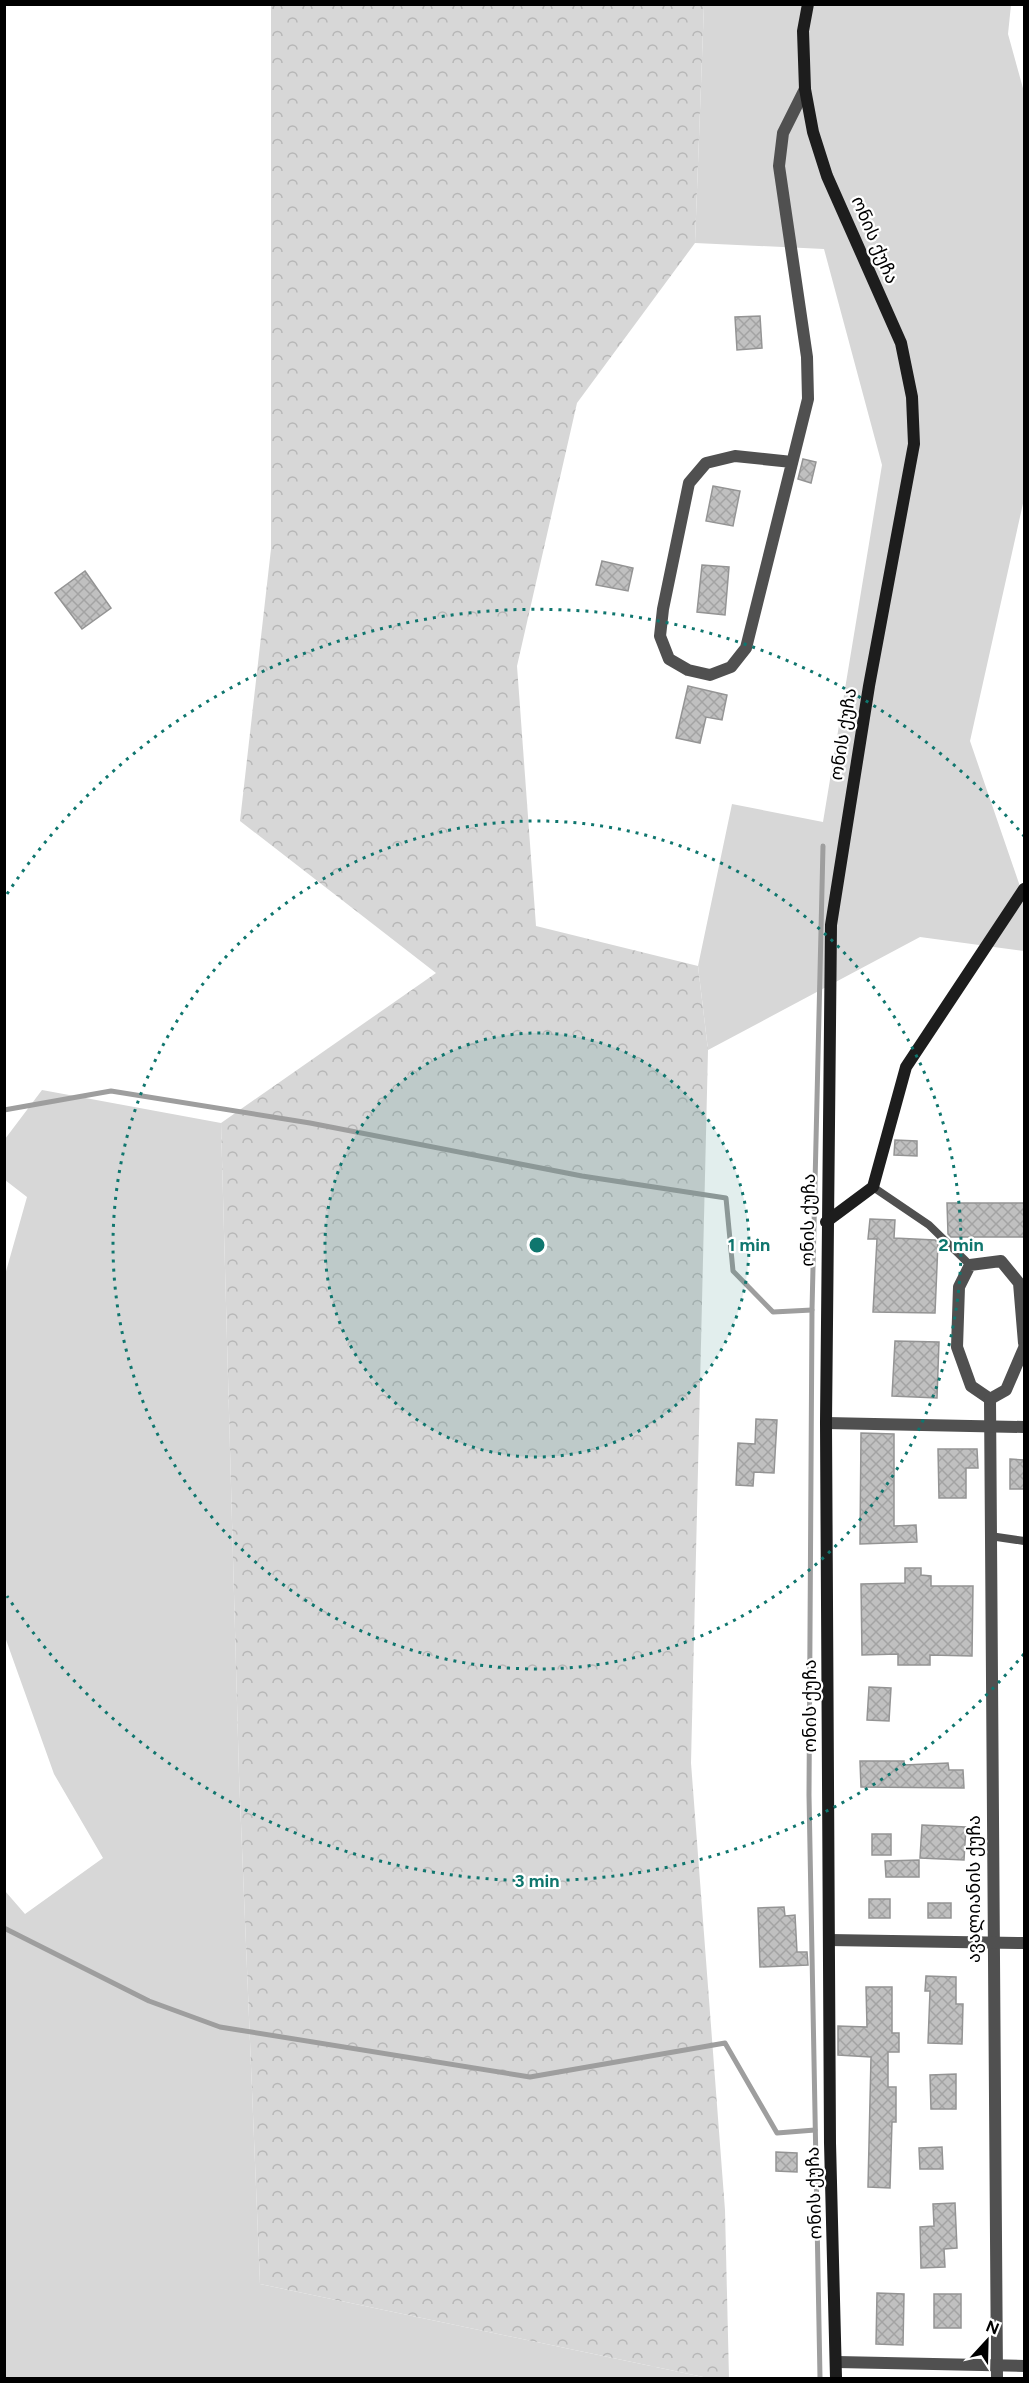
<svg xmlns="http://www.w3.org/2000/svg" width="1029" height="2383" font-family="Figtree,'Noto Sans Georgian',sans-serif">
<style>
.grass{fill:#d7d7d7}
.forest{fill:url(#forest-crowns)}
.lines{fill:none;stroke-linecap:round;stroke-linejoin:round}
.stream{stroke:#9e9e9e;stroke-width:5}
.building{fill:url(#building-cross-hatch);stroke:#949494;stroke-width:1.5}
.lane{stroke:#505050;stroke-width:8}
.street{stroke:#505050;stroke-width:12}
.secondary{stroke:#1d1d1d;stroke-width:12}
.ring{fill:none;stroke:#0f766e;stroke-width:3;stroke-dasharray:3 6}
.labels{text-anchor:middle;stroke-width:4.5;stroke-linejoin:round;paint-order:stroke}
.street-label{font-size:18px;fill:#000;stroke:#fff}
.centre{fill:#0f766e;stroke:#fff;stroke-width:3}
.ring-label{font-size:18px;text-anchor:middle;font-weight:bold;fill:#0f766e;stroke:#fff;stroke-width:4.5;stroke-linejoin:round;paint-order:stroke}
</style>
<defs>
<pattern id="forest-crowns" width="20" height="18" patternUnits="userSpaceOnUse" patternTransform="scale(1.5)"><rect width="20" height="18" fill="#d7d7d7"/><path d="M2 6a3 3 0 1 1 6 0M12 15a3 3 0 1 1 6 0" fill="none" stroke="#b7b7b7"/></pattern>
<pattern id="building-cross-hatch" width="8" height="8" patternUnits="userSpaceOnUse" patternTransform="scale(1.5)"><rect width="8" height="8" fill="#c0c0c0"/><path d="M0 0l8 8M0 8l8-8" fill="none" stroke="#a3a3a3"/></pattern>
</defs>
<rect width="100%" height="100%" fill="#fff"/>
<g class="grass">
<path d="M704,5H1011L1008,34L1024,92V499L970,741L1024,898V951L920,937L708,1050L698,966L732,804L823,822L882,465L824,249L695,243Z"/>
<path d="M42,1090L221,1123L239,1775L260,2284L708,2378H5V1891L25,1914L103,1858L54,1774L5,1637V1275L27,1197L5,1180V1139Z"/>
</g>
<path class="forest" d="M271,5H704L695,243L577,403L517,666L536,926L698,966L708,1050L691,1763L725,2210L729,2378H708L260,2284L239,1775L221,1123L436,973L240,821L271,549Z"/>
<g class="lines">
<g class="stream">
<path d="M4,1110L111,1091L310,1123L582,1176L726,1198L733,1271L773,1312L812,1310"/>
<path d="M4,1928L149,2001L220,2027L530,2077L725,2043L777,2133L815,2130"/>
<path d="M820,2378L809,1795L812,1310L823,846"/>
</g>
</g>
<g class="building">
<path d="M760,316L762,348L737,350L735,317Z"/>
<path d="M803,459L816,462L811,483L798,479Z"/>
<path d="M713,486L740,491L733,526L706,521Z"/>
<path d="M602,561L633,568L628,591L596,585Z"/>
<path d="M702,565L729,567L725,615L697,612Z"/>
<path d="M85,571L111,608L82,629L55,593Z"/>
<path d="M688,686L727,695L722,720L706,717L700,743L676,738Z"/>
<path d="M895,1140L917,1141V1156L894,1155Z"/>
<path d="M947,1203H1024V1237H951L948,1234Z"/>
<path d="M870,1219L895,1220L894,1238L935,1240L938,1243L935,1313L873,1312L877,1239H868Z"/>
<path d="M895,1341L939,1342L937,1398L892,1396Z"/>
<path d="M756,1419L777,1420L774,1473L754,1472L753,1486L736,1485L738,1443L755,1444Z"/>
<path d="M861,1433L894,1434V1526L916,1525L917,1542L860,1544Z"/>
<path d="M938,1449H977L978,1468H966V1498H939Z"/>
<path d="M1010,1459L1024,1460V1489H1010Z"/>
<path d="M905,1568H921V1575L931,1576V1586H973L972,1656L930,1655V1665H898V1654L862,1655L861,1584L905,1583Z"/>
<path d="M869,1687L891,1688L889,1721L867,1720Z"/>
<path d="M860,1761H904V1765L948,1763L949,1770H963L964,1788L861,1787Z"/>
<path d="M922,1825L966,1827L964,1860L920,1858Z"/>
<rect x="872" y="1834" width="19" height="21"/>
<path d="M919,1860V1877H886L885,1861Z"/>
<rect x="869" y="1899" width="21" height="19"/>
<rect x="928" y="1903" width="23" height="15"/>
<path d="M784,1907L785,1916L795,1915L797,1952H807L808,1965L760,1967L758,1908Z"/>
<path d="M926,1976L956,1977V2004H963L962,2044L928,2043L930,1991H925Z"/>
<path d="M866,1987H892V2033H899V2052H888V2087H896V2122H892L890,2188L868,2187L871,2057L838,2055V2026L867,2027Z"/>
<path d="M956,2074V2109H931L930,2075Z"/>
<path d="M942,2147L943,2169H920L919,2148Z"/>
<path d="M776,2152L797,2153V2172L776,2171Z"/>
<path d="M955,2203L957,2248L944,2249L945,2267L921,2268L920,2227L934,2226L933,2204Z"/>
<path d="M877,2293L904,2294L903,2345L876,2344Z"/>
<rect x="934" y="2294" width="27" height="34"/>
</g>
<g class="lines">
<g class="lane">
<path d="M873,1187L929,1225L970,1265"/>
<path d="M990,1536L1024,1541"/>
</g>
<g class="street">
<path d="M792,462L735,456L706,463L689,483L663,609L660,636L669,659L688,670L710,675L731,667L746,648L808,399L807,357L779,166L783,133L805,89"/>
<path d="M990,1399L997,2378"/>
<path d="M990,1399L971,1386L957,1347L959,1287L970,1265L1001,1261L1019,1283L1024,1343"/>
<path d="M990,1399L1006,1390L1024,1348"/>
<path d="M826,1423L1024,1427"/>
<path d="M829,1940L1024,1943"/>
<path d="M837,2362L1024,2366"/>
</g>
<g class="secondary">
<path d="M808,4L803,31L805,89L813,132L827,176L901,343L912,397L914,444L869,686L831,925L826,1423L830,2143L836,2378"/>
<path d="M826,1222L873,1187L906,1067L1024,889"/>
</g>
</g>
<circle cx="537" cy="1245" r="212" fill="#0f766e" fill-opacity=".12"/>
<g class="ring">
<circle cx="537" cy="1245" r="212"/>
<circle cx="537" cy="1245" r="424"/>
<path d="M1024 1654A636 636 0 0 1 7 1596M7 894A636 636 0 0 1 1024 836"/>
</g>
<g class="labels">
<g class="street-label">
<text transform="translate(875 240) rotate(67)" y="6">ონის ქუჩა</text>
<text transform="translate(843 734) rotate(-81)" y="6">ონის ქუჩა</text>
<text transform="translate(808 1220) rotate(-89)" y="6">ონის ქუჩა</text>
<text transform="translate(810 1706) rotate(-90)" y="6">ონის ქუჩა</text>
<text transform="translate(974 1889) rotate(-90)" y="6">ავალიანის ქუჩა</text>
<text transform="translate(814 2193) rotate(-92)" y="6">ონის ქუჩა</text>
</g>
</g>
<circle cx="537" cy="1245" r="9" class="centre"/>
<g class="ring-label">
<text x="749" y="1251">1 min</text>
<text x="961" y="1251">2 min</text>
<text x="537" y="1887">3 min</text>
</g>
<rect width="1029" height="2383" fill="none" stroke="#000000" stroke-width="12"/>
<g transform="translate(987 2341) rotate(22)" stroke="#ffffff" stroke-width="4.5" paint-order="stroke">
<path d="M0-4.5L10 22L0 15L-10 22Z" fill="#000000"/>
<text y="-9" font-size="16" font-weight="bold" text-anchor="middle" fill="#000000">N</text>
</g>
</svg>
